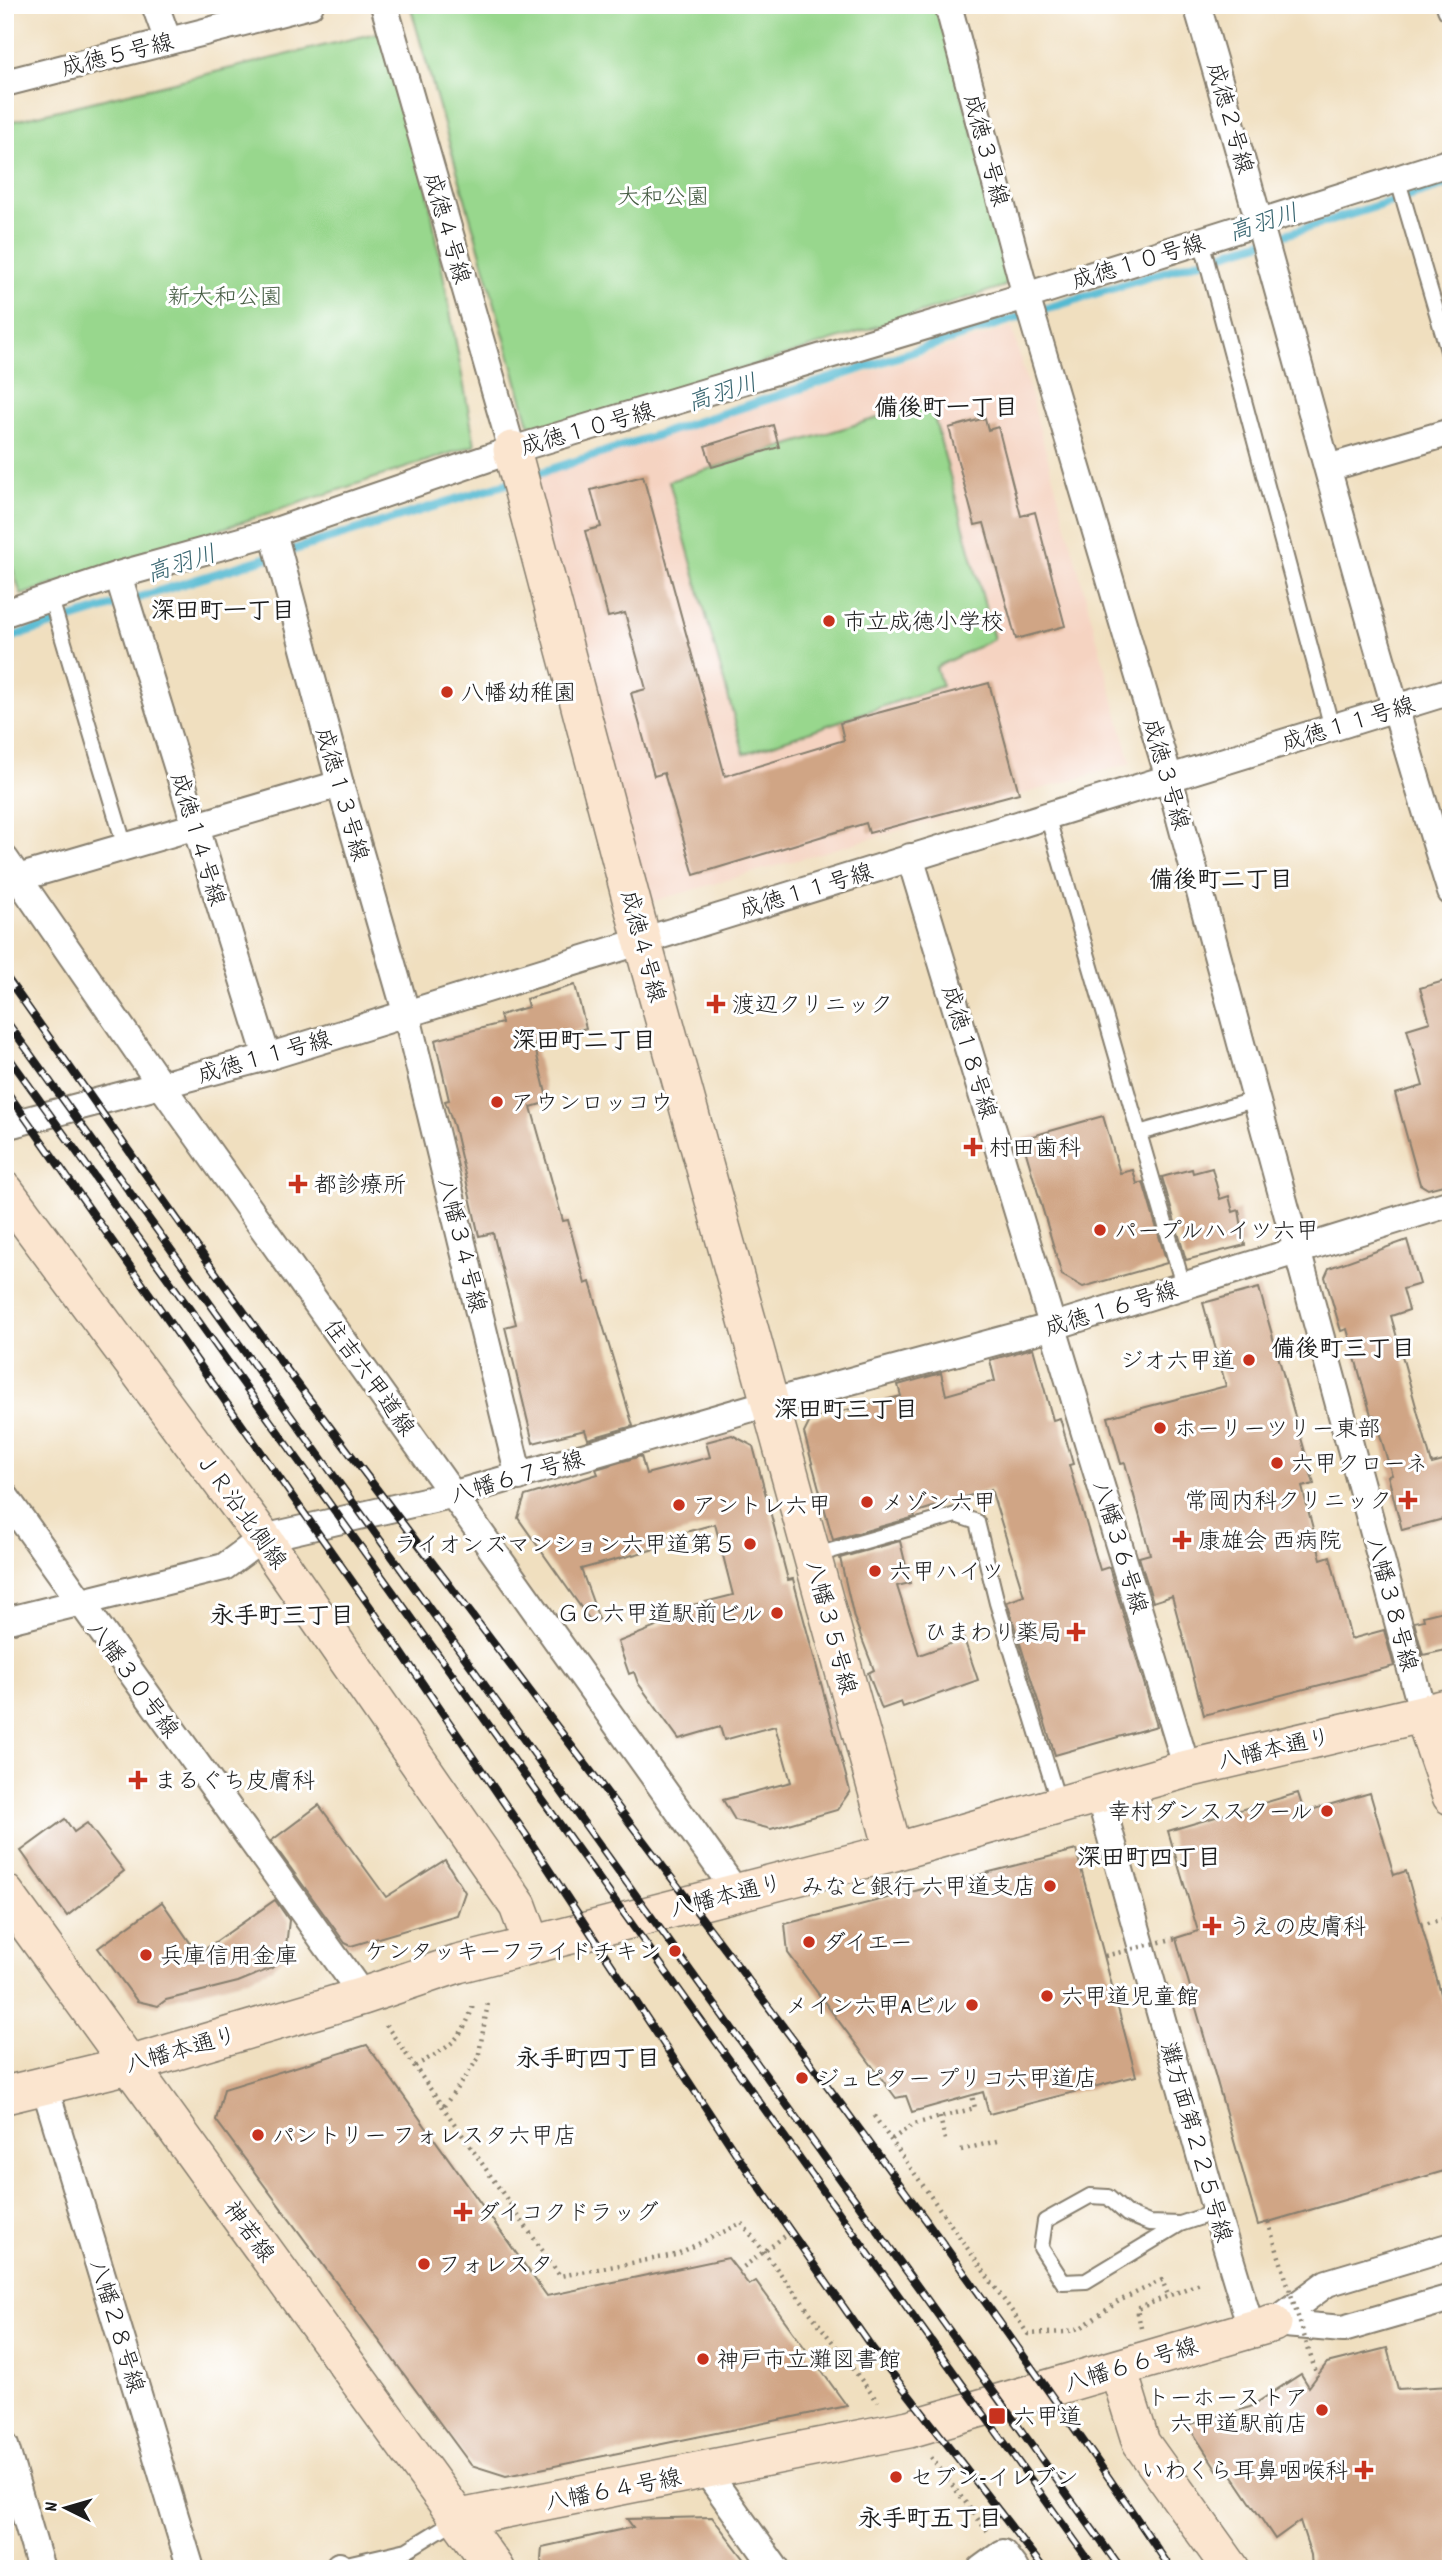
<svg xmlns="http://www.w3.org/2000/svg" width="1456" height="2574" font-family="Dekko,'Klee One',sans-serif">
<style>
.built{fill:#f5d3c1}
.park{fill:#98d78d;stroke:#5a7a54;stroke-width:2}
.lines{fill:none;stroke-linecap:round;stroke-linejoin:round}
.stream{stroke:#54bad2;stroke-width:9}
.building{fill:#d0a585}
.lane-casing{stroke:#867e6e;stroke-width:18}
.street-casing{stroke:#867e6e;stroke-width:30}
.secondary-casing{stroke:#867e6e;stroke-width:40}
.path{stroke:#867e6e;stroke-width:4.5;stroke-dasharray:2 5;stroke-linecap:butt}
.lane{stroke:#fff;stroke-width:14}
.street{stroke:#fff;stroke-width:26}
.secondary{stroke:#fbe5cf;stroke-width:37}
.rail-casing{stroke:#1c1c1c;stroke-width:8}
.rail{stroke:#fff;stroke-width:5;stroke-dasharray:16;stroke-linecap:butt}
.path-bridge{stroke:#867e6e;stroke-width:4.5;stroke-dasharray:2 5;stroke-linecap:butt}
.poi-dot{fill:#c8321e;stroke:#fff;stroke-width:2.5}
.labels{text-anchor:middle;stroke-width:6;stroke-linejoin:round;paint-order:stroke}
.street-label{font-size:23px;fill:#1c1c1c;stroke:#fff}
.park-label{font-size:23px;fill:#475d44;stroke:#fff}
.poi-label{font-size:23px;fill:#1c1c1c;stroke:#fff;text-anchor:start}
.water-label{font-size:24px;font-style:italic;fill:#35636e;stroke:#fff}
.neighbourhood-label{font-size:24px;font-weight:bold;fill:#1c1c1c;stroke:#fff}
</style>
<rect width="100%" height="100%" fill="#fff"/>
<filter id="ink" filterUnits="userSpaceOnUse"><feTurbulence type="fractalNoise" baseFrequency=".0143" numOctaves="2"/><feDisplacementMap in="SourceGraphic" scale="14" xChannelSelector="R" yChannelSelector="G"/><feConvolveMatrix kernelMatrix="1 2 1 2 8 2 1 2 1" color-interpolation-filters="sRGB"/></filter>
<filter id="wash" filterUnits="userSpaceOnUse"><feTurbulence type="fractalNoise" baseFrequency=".00686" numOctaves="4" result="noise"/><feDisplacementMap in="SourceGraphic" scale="28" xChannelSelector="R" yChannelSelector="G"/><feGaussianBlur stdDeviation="1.57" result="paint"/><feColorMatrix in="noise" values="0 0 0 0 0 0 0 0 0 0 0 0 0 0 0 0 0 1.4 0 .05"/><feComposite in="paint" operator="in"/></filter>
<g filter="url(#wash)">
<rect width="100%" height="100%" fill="#f0dfbf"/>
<path class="built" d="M1012,327L1131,763L648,903L526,480Z"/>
<g class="park">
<path d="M410,5H936L1012,269L1005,286L543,432L529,424Z"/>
<path d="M397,28L475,445L21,595L5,543V123Z"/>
<path d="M930,402L994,639L936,667L942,686L744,754L669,481Z"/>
</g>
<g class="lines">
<g class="stream">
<path d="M528,477L1013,319L1451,183"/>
<path d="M5,639L512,482"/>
</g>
</g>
<g id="blocks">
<g class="building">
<path d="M985,418L988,430L998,427L1021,516L1035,512L1065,626L1016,639L984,523L975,525L949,428Z"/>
<path d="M773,425L779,447L712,467L705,446Z"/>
<path d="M643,476L725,776L844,740L840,723L989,683L1019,793L869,833L866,823L694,875L664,773L654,776L631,693L646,689L625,613L608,617L585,531L601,527L591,490Z"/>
<path d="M1451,979V1183L1428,1189L1420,1184L1395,1094L1423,1086L1407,1029L1430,1022L1420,988Z"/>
<path d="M575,985L586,1028L534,1043L548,1102L531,1107L563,1221L568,1220L585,1284L590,1282L633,1426L588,1439L585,1430L533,1443L505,1327L516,1324L493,1233L479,1236L454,1127L445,1101L449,1100L435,1040L502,1023L500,1015L528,1007L526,999Z"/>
<path d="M1103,1116L1120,1173L1133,1170L1137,1184L1143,1182L1167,1263L1083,1287L1062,1275L1022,1139Z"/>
<path d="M1212,1168L1220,1199L1229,1196L1233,1212L1239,1210L1245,1245L1186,1260L1162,1177L1192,1169L1193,1173Z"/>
<path d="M1407,1240L1420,1284L1403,1289L1409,1310L1391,1316L1432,1464L1451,1459V1517L1402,1530L1388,1476L1392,1475L1374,1415H1371L1347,1329L1341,1331L1325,1277L1329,1268Z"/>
<path d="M1259,1288L1314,1484L1302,1487L1321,1559L1330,1556L1351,1639L1384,1630L1394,1666L1204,1715L1172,1596L1153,1602L1139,1557L1150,1554L1125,1463L1121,1464L1108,1417L1226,1386L1203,1303Z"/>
<path d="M1033,1348L1053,1420L1060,1418L1073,1464L1069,1465L1100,1570L1109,1567L1157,1726L1055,1755L1007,1602L1024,1596L991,1489L914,1513L915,1517L833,1540L804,1433L811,1419L901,1396L898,1385L941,1373L946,1395L995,1381L990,1360Z"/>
<path d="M732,1435L753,1446L788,1580L793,1579L850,1791L837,1810L771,1829L735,1820L723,1800L791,1782L775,1726L724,1740L720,1727L679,1739L638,1683L634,1672L629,1674L618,1642L691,1613L689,1606L733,1595L715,1524L660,1539L662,1547L581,1569L599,1619L592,1623L518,1518L525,1496L598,1474L596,1469L641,1456L646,1474L710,1457L706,1442Z"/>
<path d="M900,1541L910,1583L897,1586L919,1655L964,1639L978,1680L903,1707L901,1702L882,1709L868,1673L874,1670L854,1618L840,1558Z"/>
<path d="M1451,1609V1649L1423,1655L1414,1622L1424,1620L1423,1616Z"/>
<path d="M1298,1793L1304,1812L1370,1793L1394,1875L1406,1871L1451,2029V2169L1258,2225L1176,1938L1198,1931L1168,1831Z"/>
<path d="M319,1805L386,1897L445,1860L465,1892L457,1915L351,1946L345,1943L271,1841Z"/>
<path d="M65,1819L74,1832L87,1823L124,1871L67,1916L21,1851Z"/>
<path d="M1076,1850L1136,2076L989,2114L983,2092L912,2112L906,2096L896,2098L788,1953L785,1924Z"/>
<path d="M275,1900L289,1920L285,1955L272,1968L238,1982L166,2000L158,2006L137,2001L98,1948L162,1902L198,1954Z"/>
<path d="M367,2045L547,2296L728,2258L749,2285L756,2281L847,2406L506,2476L471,2465L216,2120L224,2089Z"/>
<path d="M1387,2348L1398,2389L1451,2386V2569H1312L1311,2555L1300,2521L1275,2539L1225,2465L1217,2470L1188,2425L1250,2407L1301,2374L1309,2387L1327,2363Z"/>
<path d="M712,2517L752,2569H547L541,2560L542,2547L633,2527L627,2519Z"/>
</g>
</g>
</g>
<g filter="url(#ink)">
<use href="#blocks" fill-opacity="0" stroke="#867e6e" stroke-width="2"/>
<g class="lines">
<g class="lane-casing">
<g id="lane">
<path d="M1398,181L1451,361"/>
<path d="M1202,244L1332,728"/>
<path d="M51,599L125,847"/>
<path d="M1047,815L1183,1285"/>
<path d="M1139,1133L1257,1099"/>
<path d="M813,1556L956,1515L977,1522L997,1603L1059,1804"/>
<path d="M1180,2224L1149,2223L1127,2214L1108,2197L1090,2196L1045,2221L1041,2248L1063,2282L1086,2281L1180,2224L1216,2212"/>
<path d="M325,2569L407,2550L459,2518"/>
</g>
</g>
<g class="street-casing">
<g id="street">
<path d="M155,5L168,41"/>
<path d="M384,5L512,450"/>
<path d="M1197,5C1284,300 1359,599 1451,892"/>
<path d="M1450,5L1451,8"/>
<path d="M5,83L310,5"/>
<path d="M1328,468L1451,432"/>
<path d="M118,575L267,1057"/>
<path d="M5,613L118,575L273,532"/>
<path d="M910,857L1187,1769"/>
<path d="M5,859L161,1085L737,1893"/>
<path d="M18,878L340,784"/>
<path d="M5,1126L267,1057L1451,691"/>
<path d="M519,1477L406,1012L340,784L273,532L512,450L1026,296L948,5"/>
<path d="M5,1496L363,1996"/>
<path d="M5,1621L224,1567L263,1538L455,1494L769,1403L1054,1326L1451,1203"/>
<path d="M1423,1714L1169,778L1026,296L1451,162"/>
<path d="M1099,1795L1216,2212L1251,2328"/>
<path d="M44,2084L191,2569"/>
<path d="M1273,2323L1327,2283L1451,2246"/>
<path d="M1273,2323L1343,2329L1451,2298"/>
<path d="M5,2446L41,2569"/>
<path d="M706,2471L776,2569"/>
<path d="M339,2566V2569"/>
<path d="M981,2569L1003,2553L1015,2569"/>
</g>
</g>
<g class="secondary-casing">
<g id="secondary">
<path d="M512,450L642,940L894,1852"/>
<path d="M5,1191L263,1538L518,1906L532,1944"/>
<path d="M1423,1714L1451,1796"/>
<path d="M5,1893L495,2569"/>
<path d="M5,2095L129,2065L363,1996L458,1964L894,1852L1187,1769L1451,1707"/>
<path d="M1118,2369L1141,2443L1231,2569"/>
<path d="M460,2518L909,2429L1273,2323"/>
</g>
</g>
<g class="path">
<path d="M1421,1925L1451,1917"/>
<path d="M386,2025L560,2276L675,2255L742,2223L878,2402"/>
<path d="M415,2066C449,2047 463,2041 474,2002"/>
<path d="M444,2106L478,2059L488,2003"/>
<path d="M874,2116L1028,2334L1066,2332L1082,2327L1119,2301L1162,2280L1168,2295"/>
<path d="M940,2117L946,2144"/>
<path d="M892,2139L914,2124L975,2108L972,2095"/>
<path d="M961,2150L997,2141"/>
<path d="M1141,2328L1137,2309L1200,2283"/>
<path d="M931,2457L987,2531"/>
</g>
<use href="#lane" class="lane"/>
<use href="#street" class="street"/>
<use href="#secondary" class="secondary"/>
<g class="rail-casing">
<g id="rail">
<path d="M5,975C93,1099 179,1225 270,1347C573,1753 888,2149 1171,2569"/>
<path d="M5,1019L1121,2569"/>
<path d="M5,1052L1095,2569"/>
<path d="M5,1089L371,1608L526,1835L737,2155L873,2349L1044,2569"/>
</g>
</g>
<use href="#rail" class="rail"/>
<g class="path-bridge">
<path d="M1105,1956L1176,1938"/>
<path d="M1268,2222L1317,2376"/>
<path d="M738,2271L785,2236"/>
</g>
</g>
</g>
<g class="poi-dot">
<circle cx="829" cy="621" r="7"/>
<circle cx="447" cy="692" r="7"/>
<path d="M712.5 993.5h7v7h7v7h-7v7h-7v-7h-7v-7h7z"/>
<circle cx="497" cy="1102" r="7"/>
<path d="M969.5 1136.5h7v7h7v7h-7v7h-7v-7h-7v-7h7z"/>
<path d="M294.5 1173.5h7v7h7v7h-7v7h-7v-7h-7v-7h7z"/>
<circle cx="1100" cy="1230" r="7"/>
<circle cx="1249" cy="1360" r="7"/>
<circle cx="1160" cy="1428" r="7"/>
<circle cx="1277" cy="1463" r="7"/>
<path d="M1404.5 1489.5h7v7h7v7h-7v7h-7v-7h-7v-7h7z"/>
<circle cx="867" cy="1502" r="7"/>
<circle cx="679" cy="1505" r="7"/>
<path d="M1178.5 1529.5h7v7h7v7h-7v7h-7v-7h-7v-7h7z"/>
<circle cx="750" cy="1544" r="7"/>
<circle cx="875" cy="1571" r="7"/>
<circle cx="777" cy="1613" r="7"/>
<path d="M1072.5 1621.5h7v7h7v7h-7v7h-7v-7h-7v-7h7z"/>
<path d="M134.5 1769.5h7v7h7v7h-7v7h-7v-7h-7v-7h7z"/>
<circle cx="1327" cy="1811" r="7"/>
<circle cx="1050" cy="1886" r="7"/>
<path d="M1208.5 1915.5h7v7h7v7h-7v7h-7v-7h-7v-7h7z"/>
<circle cx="809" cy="1942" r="7"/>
<circle cx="675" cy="1951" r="7"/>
<circle cx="146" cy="1955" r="7"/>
<circle cx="1047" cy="1996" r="7"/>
<circle cx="972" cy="2005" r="7"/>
<circle cx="802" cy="2078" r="7"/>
<circle cx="258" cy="2135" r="7"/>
<path d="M459.5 2201.5h7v7h7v7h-7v7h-7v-7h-7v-7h7z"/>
<circle cx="424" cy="2264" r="7"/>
<circle cx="703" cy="2359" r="7"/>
<circle cx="1322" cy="2410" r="7"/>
<rect x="988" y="2407" width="18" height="18" rx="3.5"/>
<path d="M1360.5 2459.5h7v7h7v7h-7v7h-7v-7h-7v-7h7z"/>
<circle cx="896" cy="2477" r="7"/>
</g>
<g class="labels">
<g class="street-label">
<text transform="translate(117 54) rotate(-14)" y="8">成徳５号線</text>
<text transform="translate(1231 118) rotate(74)" y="8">成徳２号線</text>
<text transform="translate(987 150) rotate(75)" y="8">成徳３号線</text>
<text transform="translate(448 228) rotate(74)" y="8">成徳４号線</text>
<text transform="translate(1138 261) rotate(-17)" y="8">成徳１０号線</text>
<text transform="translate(587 428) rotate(-16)" y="8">成徳１０号線</text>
<text transform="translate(1348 723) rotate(-17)" y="8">成徳１１号線</text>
<text transform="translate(1167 774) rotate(74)" y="8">成徳３号線</text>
<text transform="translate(343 794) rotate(74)" y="8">成徳１３号線</text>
<text transform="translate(199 839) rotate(73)" y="8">成徳１４号線</text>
<text transform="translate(806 890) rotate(-17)" y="8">成徳１１号線</text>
<text transform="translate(644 946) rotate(75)" y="8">成徳４号線</text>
<text transform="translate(970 1052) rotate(73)" y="8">成徳１８号線</text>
<text transform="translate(264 1056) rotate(-16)" y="8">成徳１１号線</text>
<text transform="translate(463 1245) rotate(76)" y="8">八幡３４号線</text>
<text transform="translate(1111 1308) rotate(-17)" y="8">成徳１６号線</text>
<text transform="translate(370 1377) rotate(54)" y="8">住吉六甲道線</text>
<text transform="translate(517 1476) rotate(-16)" y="8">八幡６７号線</text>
<text transform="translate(242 1510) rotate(54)" y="8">ＪＲ沿北側線</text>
<text transform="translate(1121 1547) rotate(73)" y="8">八幡３６号線</text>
<text transform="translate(1393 1604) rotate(75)" y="8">八幡３８号線</text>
<text transform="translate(832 1627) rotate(75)" y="8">八幡３５号線</text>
<text transform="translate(134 1679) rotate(54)" y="8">八幡３０号線</text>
<text transform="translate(1274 1748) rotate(-13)" y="8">八幡本通り</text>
<text transform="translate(726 1895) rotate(-14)" y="8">八幡本通り</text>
<text transform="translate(181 2049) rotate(-16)" y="8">八幡本通り</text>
<text transform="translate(1197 2142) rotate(74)" y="8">灘方面第２２５号線</text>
<text transform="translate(250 2231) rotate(54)" y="8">神若線</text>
<text transform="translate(118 2326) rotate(73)" y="8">八幡２８号線</text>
<text transform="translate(1131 2364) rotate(-17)" y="8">八幡６６号線</text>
<text transform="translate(613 2489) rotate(-11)" y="8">八幡６４号線</text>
</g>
<g class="park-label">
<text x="663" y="204">大和公園</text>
<text x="225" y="304">新大和公園</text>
</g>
<g class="poi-label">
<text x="843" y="629">市立成徳小学校</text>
<text x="461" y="700">八幡幼稚園</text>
<text x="732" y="1012">渡辺クリニック</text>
<text x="511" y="1110">アウンロッコウ</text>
<text x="989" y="1155">村田歯科</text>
<text x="314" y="1192">都診療所</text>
<text x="1114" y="1238">パープルハイツ六甲</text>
<text x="1235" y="1368" text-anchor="end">ジオ六甲道</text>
<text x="1174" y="1436">ホーリーツリー東部</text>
<text x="1291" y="1471">六甲クローネ</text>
<text x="1392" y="1508" text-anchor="end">常岡内科クリニック</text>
<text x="881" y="1510">メゾン六甲</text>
<text x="693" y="1513">アントレ六甲</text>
<text x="1198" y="1548">康雄会 西病院</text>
<text x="736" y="1552" text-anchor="end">ライオンズマンション六甲道第５</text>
<text x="889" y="1579">六甲ハイツ</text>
<text x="763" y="1621" text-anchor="end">ＧＣ六甲道駅前ビル</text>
<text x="1062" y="1640" text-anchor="end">ひまわり薬局</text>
<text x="154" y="1788">まるぐち皮膚科</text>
<text x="1313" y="1819" text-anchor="end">幸村ダンススクール</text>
<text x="1036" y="1894" text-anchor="end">みなと銀行 六甲道支店</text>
<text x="1228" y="1934">うえの皮膚科</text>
<text x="823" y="1950">ダイエー</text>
<text x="661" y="1959" text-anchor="end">ケンタッキーフライドチキン</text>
<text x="160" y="1963">兵庫信用金庫</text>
<text x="1061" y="2004">六甲道児童館</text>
<text x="958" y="2013" text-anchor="end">メイン六甲Aビル</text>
<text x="816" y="2086">ジュピター プリコ六甲道店</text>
<text x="272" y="2143">パントリー フォレスタ六甲店</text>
<text x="477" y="2220">ダイコクドラッグ</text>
<text x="438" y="2272">フォレスタ</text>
<text x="717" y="2367">神戸市立灘図書館</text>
<text x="1308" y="2405" text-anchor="end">トーホーストア<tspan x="1308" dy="26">六甲道駅前店</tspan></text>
<text x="1013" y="2424">六甲道</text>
<text x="1348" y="2478" text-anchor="end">いわくら耳鼻咽喉科</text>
<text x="910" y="2485">セブン-イレブン</text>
</g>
<g class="water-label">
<text transform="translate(1263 222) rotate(-18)" y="8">高羽川</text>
<text transform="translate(722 392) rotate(-18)" y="8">高羽川</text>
<text transform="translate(181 563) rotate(-18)" y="8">高羽川</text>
</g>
<g class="neighbourhood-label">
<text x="946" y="415">備後町一丁目</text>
<text x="223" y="618">深田町一丁目</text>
<text x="1221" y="887">備後町二丁目</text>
<text x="584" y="1048">深田町二丁目</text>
<text x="1343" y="1356">備後町三丁目</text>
<text x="846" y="1417">深田町三丁目</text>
<text x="282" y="1623">永手町三丁目</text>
<text x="1149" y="1865">深田町四丁目</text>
<text x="588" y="2066">永手町四丁目</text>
<text x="930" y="2526">永手町五丁目</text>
</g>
</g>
<rect width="1456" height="2574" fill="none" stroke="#fff" stroke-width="28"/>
<g transform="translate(66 2508) rotate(275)" stroke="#ffffff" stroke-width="5" paint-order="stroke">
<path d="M0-5L12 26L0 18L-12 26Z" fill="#1c1c1c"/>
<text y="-10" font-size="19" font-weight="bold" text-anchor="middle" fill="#1c1c1c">N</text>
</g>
</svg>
